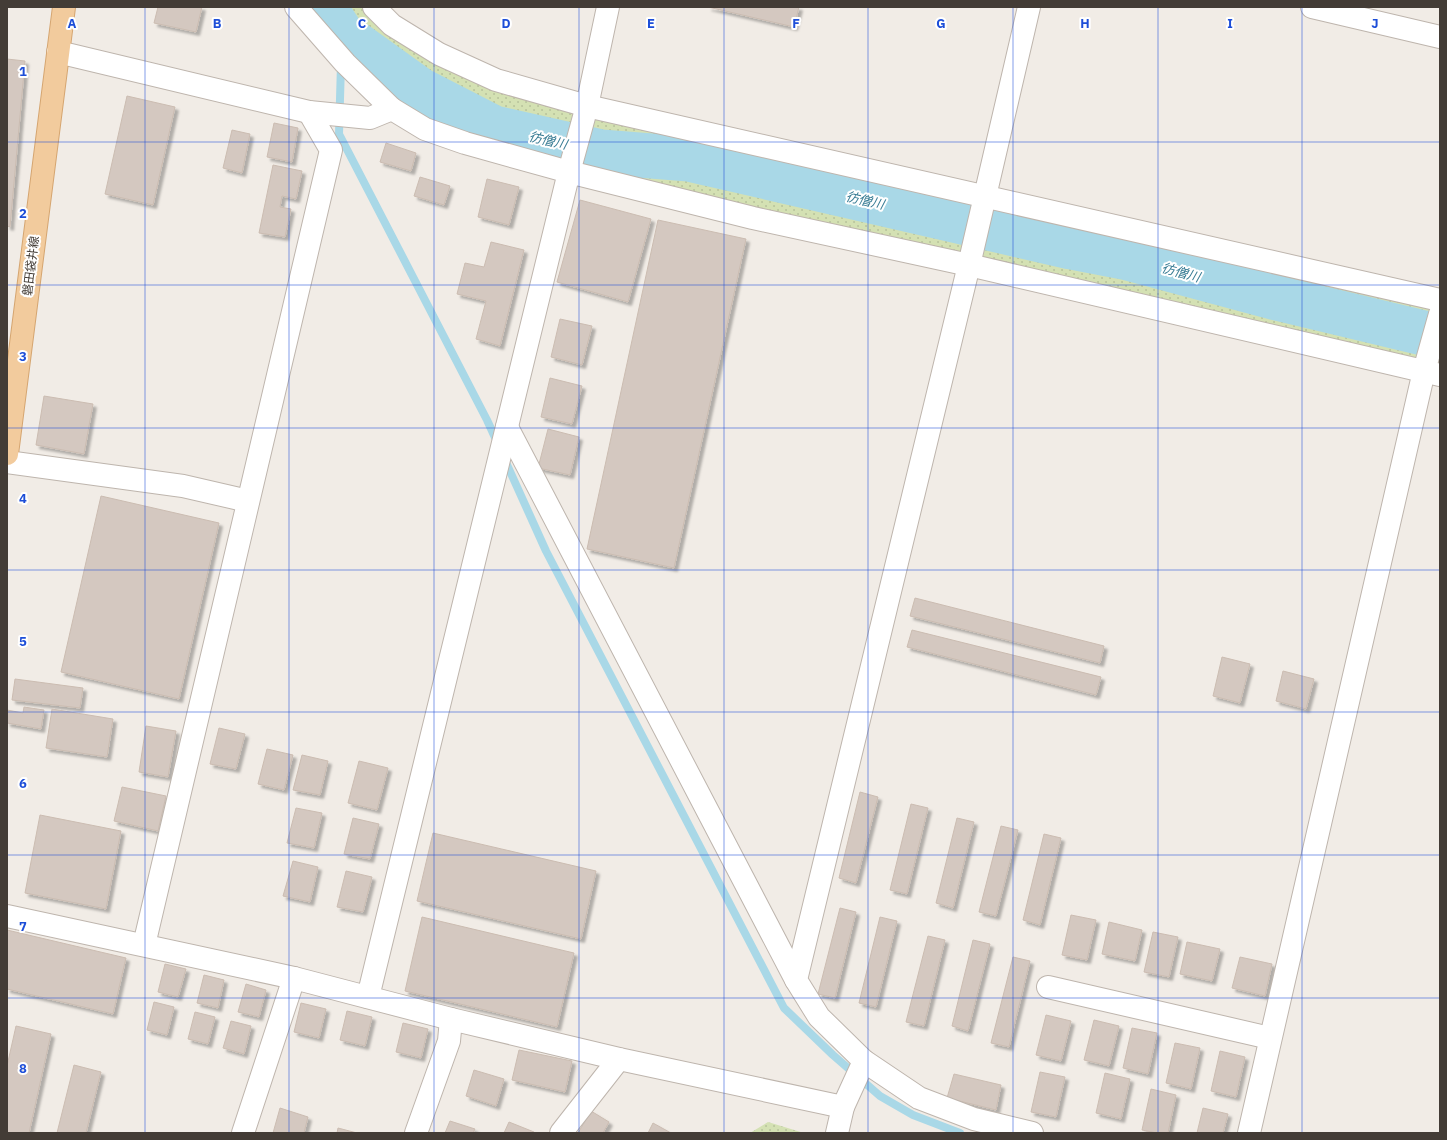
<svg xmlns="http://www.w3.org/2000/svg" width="1447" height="1140" font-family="'IBM Plex Sans','Noto Sans JP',sans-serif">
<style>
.grass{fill:url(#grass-dots)}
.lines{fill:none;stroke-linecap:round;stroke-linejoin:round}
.stream{stroke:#a9d8e7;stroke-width:8}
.river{stroke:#a9d8e7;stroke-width:45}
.building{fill:#d4c8c0;stroke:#cbbcb1;filter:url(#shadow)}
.minor-casing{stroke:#beb5ad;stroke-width:24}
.major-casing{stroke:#d5a570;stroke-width:24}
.minor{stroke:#fff;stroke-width:22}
.major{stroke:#f2cb9d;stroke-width:22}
.grid{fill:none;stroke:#1d4ed8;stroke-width:1;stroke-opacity:0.55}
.labels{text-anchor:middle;stroke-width:4;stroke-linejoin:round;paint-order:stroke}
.street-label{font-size:12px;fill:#433c36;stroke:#fff}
.water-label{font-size:13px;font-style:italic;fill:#387c94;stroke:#fff}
.grid-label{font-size:13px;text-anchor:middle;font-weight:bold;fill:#1d4ed8;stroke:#fff;stroke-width:4;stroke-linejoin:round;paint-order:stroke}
</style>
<defs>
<pattern id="grass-dots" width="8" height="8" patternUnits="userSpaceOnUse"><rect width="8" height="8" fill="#d4e1b3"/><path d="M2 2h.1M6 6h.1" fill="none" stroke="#b7c29b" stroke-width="1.8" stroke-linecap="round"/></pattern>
<filter id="shadow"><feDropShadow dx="3.5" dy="3.5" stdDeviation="1" flood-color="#0004"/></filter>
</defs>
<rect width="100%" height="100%" fill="#f1ece6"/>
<g class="grass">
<path d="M296,7H376L496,80L1440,302V375L475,146L392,109Z"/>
<path d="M768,1122L804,1133H750Z"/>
</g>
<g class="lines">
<g class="stream">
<path d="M342,52V34"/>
<path d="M341,64L339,134L487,420L498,444"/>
<path d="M504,458L546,551L784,1008L833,1055L880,1096L913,1115L960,1133"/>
</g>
<path class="river" d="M324,7L342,34L420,90L494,128L601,152L689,159L1071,247L1128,258L1273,297L1440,337"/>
</g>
<g class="building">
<path d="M158,7H202L196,32L154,23Z"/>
<path d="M708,7H799L794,27Z"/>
<path d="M7,59L25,61L10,227L7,226Z"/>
<path d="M127,96L175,107L153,205L105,194Z"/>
<path d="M274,123L298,128L292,162L267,157Z"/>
<path d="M232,130L250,134L242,173L223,168Z"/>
<path d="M386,143L416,153L411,171L380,162Z"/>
<path d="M273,165L302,171L296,199L282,196L280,207L291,209L285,237L259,233Z"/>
<path d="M420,177L450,186L444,205L414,196Z"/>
<path d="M487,179L519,187L509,225L478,217Z"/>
<path d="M580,200L651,219L628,302L557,282Z"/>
<path d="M658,220L746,239L674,568L587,549Z"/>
<path d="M491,242L524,250L500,346L476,339L486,301L457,294L465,263L484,267Z"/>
<path d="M560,319L592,326L582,365L551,357Z"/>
<path d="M550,378L582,386L572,424L541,417Z"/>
<path d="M44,396L93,404L84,454L36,445Z"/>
<path d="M548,429L579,437L570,475L538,468Z"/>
<path d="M101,496L219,523L179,699L61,672Z"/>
<path d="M915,598L1104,646L1100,663L910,616Z"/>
<path d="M912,630L1101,677L1096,695L907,647Z"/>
<path d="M1222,657L1250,664L1240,703L1213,696Z"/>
<path d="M1283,671L1314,679L1306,709L1276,701Z"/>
<path d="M15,679L83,688L80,708L12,700Z"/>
<path d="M24,707L44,710L41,729L7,723V710L23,713Z"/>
<path d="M52,709L113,719L107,757L46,748Z"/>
<path d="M146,726L176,731L168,777L139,772Z"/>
<path d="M219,728L245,734L236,769L210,764Z"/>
<path d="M267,749L293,755L284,790L258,784Z"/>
<path d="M302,755L328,761L320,795L293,790Z"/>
<path d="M359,761L388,768L377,810L348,803Z"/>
<path d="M122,787L166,796L158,831L114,821Z"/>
<path d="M860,792L878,797L856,883L839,878Z"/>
<path d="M911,804L928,808L907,894L890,890Z"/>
<path d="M296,808L322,813L314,848L287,843Z"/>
<path d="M40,815L121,831L106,909L25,893Z"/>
<path d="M353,818L379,824L370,859L344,854Z"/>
<path d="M957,818L974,822L953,908L936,903Z"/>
<path d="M1001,826L1018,830L996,916L979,912Z"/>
<path d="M433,833L596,871L581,939L417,901Z"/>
<path d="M1044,834L1061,838L1040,925L1023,920Z"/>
<path d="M293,861L318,867L310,902L283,896Z"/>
<path d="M346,871L372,877L363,912L337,907Z"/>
<path d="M840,908L856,912L835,998L818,994Z"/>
<path d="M1071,915L1096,920L1087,960L1062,955Z"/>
<path d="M422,917L574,953L557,1027L405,991Z"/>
<path d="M880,917L897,921L876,1007L859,1003Z"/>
<path d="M1109,922L1142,930L1135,961L1102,954Z"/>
<path d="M7,930L126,958L113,1014L7,989Z"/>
<path d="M1153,932L1178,937L1169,977L1144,972Z"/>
<path d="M928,936L945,940L924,1026L906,1022Z"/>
<path d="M973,940L990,944L968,1031L952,1026Z"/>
<path d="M1187,942L1220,949L1212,981L1180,974Z"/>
<path d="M1013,957L1030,961L1009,1047L991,1043Z"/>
<path d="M1240,957L1272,964L1265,996L1232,988Z"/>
<path d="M165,964L186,969L178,997L158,992Z"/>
<path d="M204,975L224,980L218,1008L197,1003Z"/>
<path d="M246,984L266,990L259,1017L238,1012Z"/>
<path d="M154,1002L174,1007L167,1035L147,1030Z"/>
<path d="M301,1003L326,1009L319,1038L294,1032Z"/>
<path d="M347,1011L372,1017L365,1046L340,1040Z"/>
<path d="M195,1012L215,1017L208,1044L188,1039Z"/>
<path d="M1046,1015L1071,1021L1061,1061L1036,1055Z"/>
<path d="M1094,1020L1119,1026L1109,1066L1084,1060Z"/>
<path d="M231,1021L251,1026L244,1054L223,1048Z"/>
<path d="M403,1023L428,1029L421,1058L396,1052Z"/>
<path d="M16,1026L51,1034L29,1133H7V1066Z"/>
<path d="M1132,1028L1157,1033L1148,1074L1123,1068Z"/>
<path d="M1175,1043L1200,1048L1191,1089L1166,1083Z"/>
<path d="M519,1050L572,1061L565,1092L512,1080Z"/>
<path d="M1220,1051L1245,1057L1236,1097L1211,1091Z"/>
<path d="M74,1065L101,1072L86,1133H57Z"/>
<path d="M474,1070L504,1079L496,1106L466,1096Z"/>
<path d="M1040,1072L1065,1077L1056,1117L1031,1112Z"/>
<path d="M1105,1073L1130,1079L1121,1119L1096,1113Z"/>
<path d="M954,1074L1001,1085L996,1110L947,1098Z"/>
<path d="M1151,1089L1176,1095L1168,1133H1157L1142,1130Z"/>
<path d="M280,1108L308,1117L304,1133H273Z"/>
<path d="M1203,1108L1228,1114L1223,1133H1197Z"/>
<path d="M591,1111L609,1122L603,1133H578Z"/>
<path d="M450,1121L475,1129L473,1133H445Z"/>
<path d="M509,1122L534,1132V1133H504Z"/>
<path d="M653,1123L671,1133H648Z"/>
<path d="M338,1128L357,1133H337Z"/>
</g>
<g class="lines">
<g class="minor-casing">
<g id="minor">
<path d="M296,7L345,63L392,109"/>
<path d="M374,7L392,25L439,54L496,80L587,106L1440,300"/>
<path d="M1029,7L969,265L796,980L819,1017L864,1061L919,1098L974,1119L1032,1133"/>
<path d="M1312,7L1440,37"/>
<path d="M58,52L309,112L370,118L392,109L425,129L465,143L569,172L753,218L969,265L1440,375"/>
<path d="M507,427L796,980"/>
<path d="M7,462L183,486L248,501"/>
<path d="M7,916L294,978L451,1019L619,1059L843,1107"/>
<path d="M144,945L331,150L309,112"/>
<path d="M1048,987L1270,1038"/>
<path d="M368,997L569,172L587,106L608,7"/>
<path d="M243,1133L294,978"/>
<path d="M416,1133L449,1041L451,1019"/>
<path d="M561,1133L619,1059"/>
<path d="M837,1133L843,1107L864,1061"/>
<path d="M1249,1133L1424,371L1440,314"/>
</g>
</g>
<g class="major-casing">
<path id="major" d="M7,454L64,7"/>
</g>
<use href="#minor" class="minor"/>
<use href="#major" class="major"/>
</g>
<path class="grid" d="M145,7V1133M289,7V1133M434,7V1133M579,7V1133M724,7V1133M868,7V1133M1013,7V1133M1158,7V1133M1302,7V1133M7,142H1440M7,285H1440M7,428H1440M7,570H1440M7,712H1440M7,855H1440M7,998H1440"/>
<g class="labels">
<g class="street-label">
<text transform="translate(31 266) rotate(-83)" y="4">磐田袋井線</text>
</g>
<g class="water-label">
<text transform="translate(548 140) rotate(13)" y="5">彷僧川</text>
<text transform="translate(865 200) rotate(13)" y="5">彷僧川</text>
<text transform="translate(1181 272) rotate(15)" y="5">彷僧川</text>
</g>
</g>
<g class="grid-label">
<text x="72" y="28">A</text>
<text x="217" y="28">B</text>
<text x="362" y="28">C</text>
<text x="506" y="28">D</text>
<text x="651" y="28">E</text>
<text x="796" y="28">F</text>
<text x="941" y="28">G</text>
<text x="1085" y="28">H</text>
<text x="1230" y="28">I</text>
<text x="1375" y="28">J</text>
<text x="23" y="76">1</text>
<text x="23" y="218">2</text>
<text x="23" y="361">3</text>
<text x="23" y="503">4</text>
<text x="23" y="646">5</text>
<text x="23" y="788">6</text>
<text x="23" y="931">7</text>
<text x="23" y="1073">8</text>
</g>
<rect width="1447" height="1140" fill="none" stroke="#433c36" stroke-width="16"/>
</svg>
